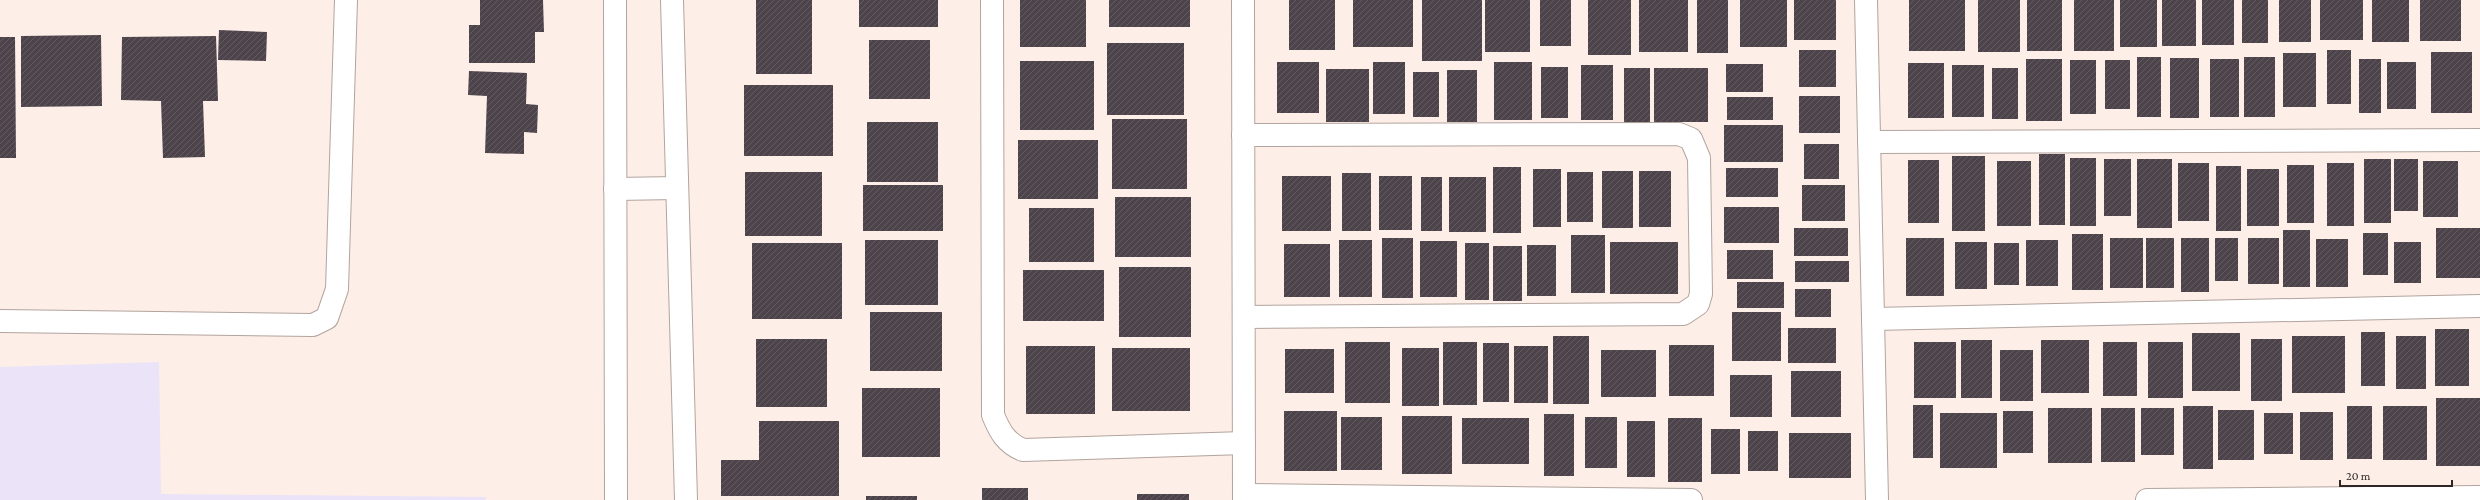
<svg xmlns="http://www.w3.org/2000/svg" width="2480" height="500" font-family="'Crimson Pro',serif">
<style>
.commercial{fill:#ebe3f8}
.building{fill:url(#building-hatch)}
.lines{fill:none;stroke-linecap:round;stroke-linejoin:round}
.minor-casing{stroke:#b2a49e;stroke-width:24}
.tertiary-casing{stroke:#b2a49e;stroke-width:24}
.minor{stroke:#fff;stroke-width:22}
.tertiary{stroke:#fff;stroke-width:22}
</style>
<defs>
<pattern id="building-hatch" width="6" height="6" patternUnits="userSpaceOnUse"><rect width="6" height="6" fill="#4d434b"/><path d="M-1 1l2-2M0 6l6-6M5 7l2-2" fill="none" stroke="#645c62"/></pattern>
</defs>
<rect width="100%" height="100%" fill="#fdeee7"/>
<path class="commercial" d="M159,362L161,494L486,497V500H0V367Z"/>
<g class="building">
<path d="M480,0H543L544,32H535V63H469V25H480Z"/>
<rect x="756" y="0" width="56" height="74"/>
<rect x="859" y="0" width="79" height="27"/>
<rect x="1020" y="0" width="66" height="47"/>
<rect x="1109" y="0" width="81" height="27"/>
<rect x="1289" y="0" width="46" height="50"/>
<rect x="1353" y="0" width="60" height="47"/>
<rect x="1422" y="0" width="60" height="61"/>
<rect x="1485" y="0" width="45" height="52"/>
<rect x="1540" y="0" width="31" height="46"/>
<rect x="1588" y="0" width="43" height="55"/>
<rect x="1639" y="0" width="49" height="52"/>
<rect x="1697" y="0" width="31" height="53"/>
<rect x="1740" y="0" width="47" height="47"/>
<rect x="1794" y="0" width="42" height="40"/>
<rect x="1909" y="0" width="56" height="51"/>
<rect x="1978" y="0" width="42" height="52"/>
<rect x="2027" y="0" width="35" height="51"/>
<rect x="2074" y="0" width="40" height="51"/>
<rect x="2120" y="0" width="37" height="47"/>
<rect x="2162" y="0" width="34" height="46"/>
<rect x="2202" y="0" width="32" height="45"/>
<rect x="2242" y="0" width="26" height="43"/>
<rect x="2279" y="0" width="32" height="42"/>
<rect x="2320" y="0" width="43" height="40"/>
<rect x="2372" y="0" width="37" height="42"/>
<rect x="2420" y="0" width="41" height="41"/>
<path d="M219,30L267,32L266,61L218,60Z"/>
<path d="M101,35L102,106L21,107V36Z"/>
<path d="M216,36L218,101H203L205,157L163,158L161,101L121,100L122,37Z"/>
<path d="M0,37H15L16,158H0Z"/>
<rect x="869" y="40" width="61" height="59"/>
<rect x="1107" y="43" width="77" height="72"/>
<rect x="1799" y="50" width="37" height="37"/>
<rect x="2327" y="50" width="24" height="54"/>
<rect x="2431" y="52" width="41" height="61"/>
<rect x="2283" y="53" width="33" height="54"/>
<rect x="2137" y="57" width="24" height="60"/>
<rect x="2244" y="57" width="31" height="60"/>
<rect x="2170" y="58" width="29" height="60"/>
<rect x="2026" y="59" width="36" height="62"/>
<rect x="2210" y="59" width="29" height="58"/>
<rect x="2359" y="59" width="22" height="54"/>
<rect x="2070" y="60" width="26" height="54"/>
<rect x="2105" y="60" width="25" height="49"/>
<rect x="1020" y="61" width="74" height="69"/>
<rect x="1277" y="62" width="42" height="51"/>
<rect x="1373" y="62" width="32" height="52"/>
<rect x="1494" y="62" width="38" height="58"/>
<rect x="2387" y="62" width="29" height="47"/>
<rect x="1908" y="63" width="36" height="55"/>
<rect x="1726" y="64" width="37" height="28"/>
<rect x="1581" y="65" width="32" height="55"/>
<rect x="1952" y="65" width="32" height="52"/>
<rect x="1541" y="67" width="27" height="51"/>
<rect x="1624" y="68" width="26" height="55"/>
<rect x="1654" y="68" width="54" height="54"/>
<rect x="1992" y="68" width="26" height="51"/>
<rect x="1326" y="69" width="43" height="53"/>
<rect x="1447" y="70" width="30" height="52"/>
<path d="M469,71L527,73L526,104L538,105L537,133L524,132V154L485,153L487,96L468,95Z"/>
<rect x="1413" y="72" width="26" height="45"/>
<rect x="744" y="85" width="89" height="71"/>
<rect x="1799" y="96" width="41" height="37"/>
<rect x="1727" y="97" width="46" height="23"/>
<rect x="1112" y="119" width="75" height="70"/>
<rect x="867" y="122" width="71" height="60"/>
<rect x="1724" y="125" width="59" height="37"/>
<rect x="1018" y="140" width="80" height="59"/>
<rect x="1804" y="144" width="35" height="35"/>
<rect x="2039" y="154" width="26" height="71"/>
<rect x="1952" y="156" width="33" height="75"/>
<rect x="2070" y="158" width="26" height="68"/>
<rect x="2104" y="159" width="27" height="57"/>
<rect x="2137" y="159" width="35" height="69"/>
<rect x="2364" y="159" width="27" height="64"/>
<rect x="2394" y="159" width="24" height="52"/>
<rect x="1908" y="160" width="31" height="63"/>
<rect x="1997" y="161" width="34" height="65"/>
<rect x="2423" y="161" width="35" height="56"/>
<rect x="2178" y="163" width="31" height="58"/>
<rect x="2327" y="163" width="27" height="63"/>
<rect x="2287" y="165" width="27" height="58"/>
<rect x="2216" y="166" width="25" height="65"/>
<rect x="1493" y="167" width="28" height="66"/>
<rect x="1726" y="168" width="52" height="29"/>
<rect x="1533" y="169" width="28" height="58"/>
<rect x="2247" y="169" width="32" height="57"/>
<rect x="1602" y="171" width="31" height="57"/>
<rect x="1639" y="171" width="32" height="56"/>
<rect x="745" y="172" width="77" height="64"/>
<rect x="1567" y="172" width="26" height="50"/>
<rect x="1342" y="173" width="29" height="58"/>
<rect x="1282" y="176" width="49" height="55"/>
<rect x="1379" y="176" width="33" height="54"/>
<rect x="1421" y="177" width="21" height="54"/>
<rect x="1449" y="177" width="37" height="55"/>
<rect x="863" y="185" width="80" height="46"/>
<rect x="1802" y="185" width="43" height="36"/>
<rect x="1115" y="197" width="76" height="60"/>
<rect x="1724" y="207" width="55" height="36"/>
<rect x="1029" y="208" width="65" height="54"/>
<rect x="1794" y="228" width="54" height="28"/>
<rect x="2436" y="228" width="44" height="50"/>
<rect x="2283" y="230" width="27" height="57"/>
<rect x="2363" y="233" width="25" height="42"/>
<rect x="2072" y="234" width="31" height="56"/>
<rect x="1571" y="235" width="34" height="58"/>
<rect x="1382" y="238" width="31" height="60"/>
<rect x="1906" y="238" width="38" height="58"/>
<rect x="2110" y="238" width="33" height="50"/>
<rect x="2146" y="238" width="28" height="50"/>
<rect x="2181" y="238" width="28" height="54"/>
<rect x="2215" y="238" width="23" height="43"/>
<rect x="2248" y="238" width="31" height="46"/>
<rect x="2316" y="239" width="32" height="48"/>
<rect x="865" y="240" width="73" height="65"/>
<rect x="1339" y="240" width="33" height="57"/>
<rect x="2026" y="240" width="32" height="46"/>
<rect x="1420" y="241" width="37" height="56"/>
<rect x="1610" y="242" width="68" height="52"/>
<rect x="1955" y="242" width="32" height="47"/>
<rect x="2394" y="242" width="27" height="41"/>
<rect x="752" y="243" width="90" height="76"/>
<rect x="1465" y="243" width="24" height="57"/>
<rect x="1994" y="243" width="25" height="42"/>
<rect x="1284" y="244" width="46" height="53"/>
<rect x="1527" y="245" width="29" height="51"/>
<rect x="1493" y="246" width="29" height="55"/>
<rect x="1727" y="250" width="46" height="29"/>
<rect x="1795" y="261" width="54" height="21"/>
<rect x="1119" y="267" width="72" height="70"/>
<rect x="1023" y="270" width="81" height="51"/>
<rect x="1737" y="282" width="47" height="26"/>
<rect x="1795" y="289" width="36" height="28"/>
<rect x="870" y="312" width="72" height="59"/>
<rect x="1732" y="312" width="49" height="49"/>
<rect x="1788" y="328" width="48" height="35"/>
<rect x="2435" y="329" width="34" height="57"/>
<rect x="2361" y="332" width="24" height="54"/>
<rect x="2192" y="333" width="48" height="58"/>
<rect x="1553" y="336" width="36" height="68"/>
<rect x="2292" y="336" width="53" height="57"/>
<rect x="2396" y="336" width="30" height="53"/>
<rect x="756" y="339" width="71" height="68"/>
<rect x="2251" y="339" width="31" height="62"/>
<rect x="1961" y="340" width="31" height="58"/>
<rect x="2041" y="340" width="48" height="53"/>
<rect x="1345" y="342" width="45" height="61"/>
<rect x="1443" y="342" width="34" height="63"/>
<rect x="1914" y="342" width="42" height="56"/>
<rect x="2103" y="342" width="34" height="54"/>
<rect x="2148" y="342" width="35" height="56"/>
<rect x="1483" y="343" width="26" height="59"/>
<rect x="1669" y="345" width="45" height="51"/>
<rect x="1026" y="346" width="69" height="68"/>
<rect x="1514" y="346" width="34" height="57"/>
<rect x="1112" y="348" width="78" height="63"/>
<rect x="1402" y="348" width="37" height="58"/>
<rect x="1285" y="349" width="49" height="44"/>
<rect x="1601" y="350" width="55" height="47"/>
<rect x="2000" y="350" width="33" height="51"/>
<rect x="1791" y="371" width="50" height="46"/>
<rect x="1730" y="375" width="42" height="42"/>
<rect x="862" y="388" width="78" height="69"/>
<rect x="2436" y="398" width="44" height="68"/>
<rect x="1913" y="405" width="20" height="53"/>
<rect x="2183" y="406" width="30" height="63"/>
<rect x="2347" y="406" width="25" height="53"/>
<rect x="2383" y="406" width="44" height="54"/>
<rect x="2048" y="408" width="44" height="55"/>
<rect x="2101" y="408" width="34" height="54"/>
<rect x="2141" y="408" width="33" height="47"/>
<rect x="2218" y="410" width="36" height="50"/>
<rect x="1284" y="411" width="53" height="60"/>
<rect x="2003" y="411" width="30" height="42"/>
<rect x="2300" y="412" width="33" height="48"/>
<rect x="1940" y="413" width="57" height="55"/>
<rect x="2264" y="413" width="29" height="41"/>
<rect x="1544" y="414" width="30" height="62"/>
<rect x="1402" y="416" width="50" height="58"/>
<rect x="1341" y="417" width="41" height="53"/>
<rect x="1585" y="417" width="32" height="51"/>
<rect x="1462" y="418" width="67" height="46"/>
<rect x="1668" y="418" width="34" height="64"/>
<path d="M759,421H839V496H721V460H759Z"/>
<rect x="1627" y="421" width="28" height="56"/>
<rect x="1711" y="429" width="29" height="45"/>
<rect x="1748" y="431" width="30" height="40"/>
<rect x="1789" y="433" width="62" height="45"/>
<rect x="982" y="488" width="46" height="12"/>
<rect x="1137" y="494" width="52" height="6"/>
<rect x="866" y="496" width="51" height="4"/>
</g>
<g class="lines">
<g class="minor-casing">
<g id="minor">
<path d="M992,0L993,415C1000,432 1006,443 1023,450L1244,443"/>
<path d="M1243,0L1244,500"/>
<path d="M1866,0L1877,500"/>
<path d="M1243,135L1679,134L1691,139L1699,158L1701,294L1698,304L1683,314L1244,317"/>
<path d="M1869,142L2480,140"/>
<path d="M1873,319L2480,306"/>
<path d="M0,321L313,325L327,318L337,289L346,0"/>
<path d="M1244,495L1691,500"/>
<path d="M2147,500L2480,497"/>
</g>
</g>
<g class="tertiary-casing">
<g id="tertiary">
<path d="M615,0L616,500"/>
<path d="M672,0L686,500"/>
<path d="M615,189L677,188"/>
</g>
</g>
<use href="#minor" class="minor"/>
<use href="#tertiary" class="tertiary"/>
</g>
<path d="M2340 480v6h112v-6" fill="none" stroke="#2d2725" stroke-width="2"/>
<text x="2346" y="480" font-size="12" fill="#2d2725" stroke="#fdeee7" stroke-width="3" paint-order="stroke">20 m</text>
</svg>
